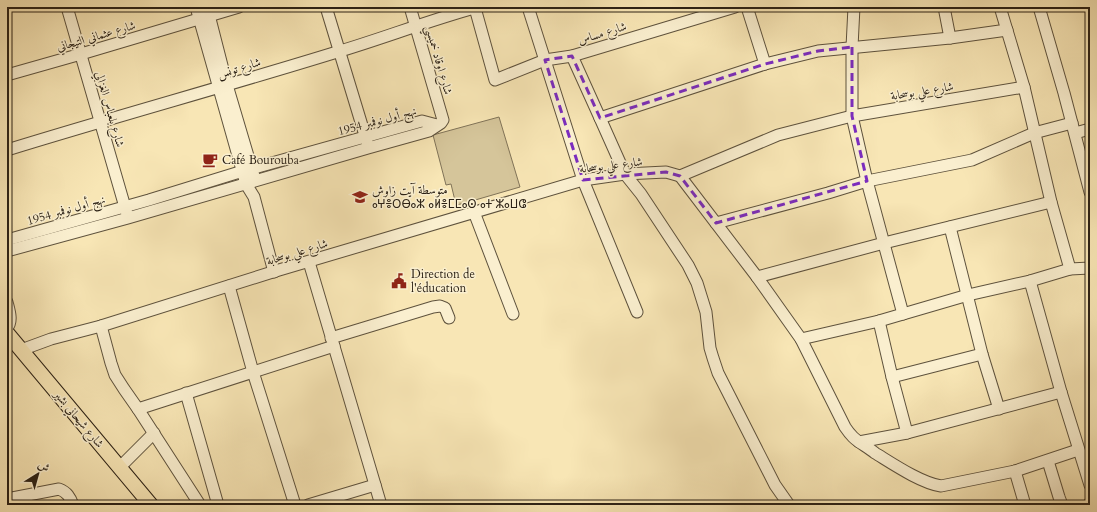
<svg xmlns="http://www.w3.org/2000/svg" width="1097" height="512" font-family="Cardo,Amiri,'Noto Sans Tifinagh',serif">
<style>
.green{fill:#d5c59a;stroke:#807358}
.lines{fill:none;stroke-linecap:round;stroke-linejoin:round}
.minor-casing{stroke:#5e523d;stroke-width:13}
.major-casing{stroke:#2b2115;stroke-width:16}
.minor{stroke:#faefcf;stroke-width:11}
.major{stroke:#f8e6b5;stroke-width:14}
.marked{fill:none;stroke:#7b2cbf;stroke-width:3;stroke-dasharray:8 5;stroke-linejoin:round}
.labels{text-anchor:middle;stroke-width:3;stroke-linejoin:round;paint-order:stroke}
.street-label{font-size:12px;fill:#2b2115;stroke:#faefcf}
.poi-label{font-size:12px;fill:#2b2115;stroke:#faefcf;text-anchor:start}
</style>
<rect width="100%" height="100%" fill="#f8e6b5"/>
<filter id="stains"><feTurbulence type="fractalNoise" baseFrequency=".005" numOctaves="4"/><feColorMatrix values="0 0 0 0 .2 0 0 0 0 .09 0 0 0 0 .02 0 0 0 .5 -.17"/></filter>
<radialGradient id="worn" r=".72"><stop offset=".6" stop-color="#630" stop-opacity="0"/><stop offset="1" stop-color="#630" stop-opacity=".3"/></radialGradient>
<path class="green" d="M499,117L520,187L465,203L456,205L451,184L446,185L433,135Z"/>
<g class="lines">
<g class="minor-casing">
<g id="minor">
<path d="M67,7L127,214"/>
<path d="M196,7L246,184L254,197L274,272"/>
<path d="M207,7L227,85L254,176"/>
<path d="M326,7L367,142"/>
<path d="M528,7L583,180L637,312"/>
<path d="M747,7L765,64"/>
<path d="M854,7L852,47V116L867,181L903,314"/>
<path d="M944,7L950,38"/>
<path d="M1000,7L1024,87L1051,202L1070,269"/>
<path d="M1039,7L1064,93L1090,192"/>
<path d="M475,8L495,80L545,60L572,56L735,7"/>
<path d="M572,56L600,118L625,174L641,194L688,265L697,283L706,312L710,348L713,358L718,373L775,485L789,505"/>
<path d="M7,75L81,54L239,7"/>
<path d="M600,118L765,64L818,51L950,38L1007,30"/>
<path d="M1075,133L1090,129"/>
<path d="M7,150C117,116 227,86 337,52C384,38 430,20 478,7"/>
<path d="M680,176L757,277L801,339L845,427C847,430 850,434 853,437C859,443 868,447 875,453C893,464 921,483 941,486L1015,471L1078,450"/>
<path d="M474,212L513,314"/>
<path d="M716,223L828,193L867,181L972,160L1034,133L1072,123"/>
<path d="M950,227L982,354L999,409"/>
<path d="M7,240L149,200L243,171L422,121L437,125"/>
<path d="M7,251L128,218L368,148L429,131L441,123L443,120L410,7"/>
<path d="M309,262L381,505"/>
<path d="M757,277L884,243L1051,202"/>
<path d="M1030,281L1061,392L1090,485"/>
<path d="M229,286L253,372L295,505"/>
<path d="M7,302C9,310 13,321 7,328"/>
<path d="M879,321L892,377L907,433"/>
<path d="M101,326L111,363L115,375L124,389L138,409L200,505"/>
<path d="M331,338L433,307L440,306L445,308L449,318"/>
<path d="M801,339L879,321L968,295L1030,281L1070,269L1090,268"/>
<path d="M21,350L51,339L101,326L279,270L583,180L625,174L666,172L680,176L778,135L852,116L1024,87"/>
<path d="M892,377L982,354"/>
<path d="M186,393L218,505"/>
<path d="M138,409L334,346"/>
<path d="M859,442L907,433L1061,392"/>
<path d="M1048,461L1059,497L1062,505"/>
<path d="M120,467L154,433"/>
<path d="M1015,471L1025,505"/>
<path d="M7,499L59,489C67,492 70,497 73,505"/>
<path d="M308,505L375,485"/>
<path d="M1088,505L1090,503"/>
</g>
</g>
<g class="major-casing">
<path id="major" d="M7,333L151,505"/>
</g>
<use href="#minor" class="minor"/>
<use href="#major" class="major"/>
</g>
<path class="marked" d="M852,47V116L867,181L716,223L680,176L666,172L583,180L545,60L572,56L600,118L765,64L818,51Z"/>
<defs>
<g id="cafe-bare" transform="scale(1.2)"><path d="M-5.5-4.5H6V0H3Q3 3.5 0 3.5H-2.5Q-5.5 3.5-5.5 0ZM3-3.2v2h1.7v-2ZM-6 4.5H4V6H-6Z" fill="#8f2418" stroke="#faefcf" stroke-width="2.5" paint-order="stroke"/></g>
<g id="school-bare" transform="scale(1.2)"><path d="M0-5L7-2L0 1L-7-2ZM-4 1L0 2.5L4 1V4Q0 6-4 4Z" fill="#8f2418" stroke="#faefcf" stroke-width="2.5" paint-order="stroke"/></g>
<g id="civic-bare" transform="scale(1.2)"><path d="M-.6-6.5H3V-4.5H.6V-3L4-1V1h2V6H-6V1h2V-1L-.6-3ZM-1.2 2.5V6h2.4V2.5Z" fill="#8f2418" stroke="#faefcf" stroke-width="2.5" paint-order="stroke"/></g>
</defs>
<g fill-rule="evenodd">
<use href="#cafe-bare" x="210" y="160"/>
<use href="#school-bare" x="360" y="197"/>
<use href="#civic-bare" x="399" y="281"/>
</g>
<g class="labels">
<g class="street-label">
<text transform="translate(602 33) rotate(-17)" y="4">شارع مساس</text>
<text transform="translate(96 36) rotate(-16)" y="4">شارع عثماني التيجاني</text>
<text transform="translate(439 60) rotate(74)" y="4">شارع اوقاد خميسي</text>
<text transform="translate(239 68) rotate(-17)" y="4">شارع تونس</text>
<text transform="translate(922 91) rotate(-9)" y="4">شارع علي بوسحابة</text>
<text transform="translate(110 109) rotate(74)" y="4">شارع بلعباس الغزالي</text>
<text transform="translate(377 121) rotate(-15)" y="4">نهج أول نوفمبر 1954</text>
<text transform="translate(611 165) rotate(-7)" y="4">شارع علي بوسحابة</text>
<text transform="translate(66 210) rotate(-16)" y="4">نهج أول نوفمبر 1954</text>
<text transform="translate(297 252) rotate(-17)" y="4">شارع علي بوسحابة</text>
<text transform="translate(79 419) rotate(50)" y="4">شارع شيحاني بشير</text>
</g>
<g class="poi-label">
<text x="222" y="164">Café Bourouba</text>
<text x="372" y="194">متوسطة آيت زاوش<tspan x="372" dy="14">ⴰⵖⴻⵔⴱⴰⵣ ⴰⵍⴻⵎⵎⴰⵙ ⴰⵜ ⵣⴰⵡⵛ</tspan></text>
<text x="411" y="278">Direction de<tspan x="411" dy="14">l'éducation</tspan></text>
</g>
</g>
<rect width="1097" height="512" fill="none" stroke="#f8e6b5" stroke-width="24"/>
<rect x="8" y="8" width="1081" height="496" fill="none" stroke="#2b2115" stroke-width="2"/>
<rect x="12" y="12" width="1073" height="488" fill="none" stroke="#2b2115"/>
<g transform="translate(38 474) rotate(37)" stroke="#faefcf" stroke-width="3" paint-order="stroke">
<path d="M0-3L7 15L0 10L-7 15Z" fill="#2b2115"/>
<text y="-6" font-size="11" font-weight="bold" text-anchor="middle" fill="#2b2115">ش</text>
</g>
<rect width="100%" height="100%" filter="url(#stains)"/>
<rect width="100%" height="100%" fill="url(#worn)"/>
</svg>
